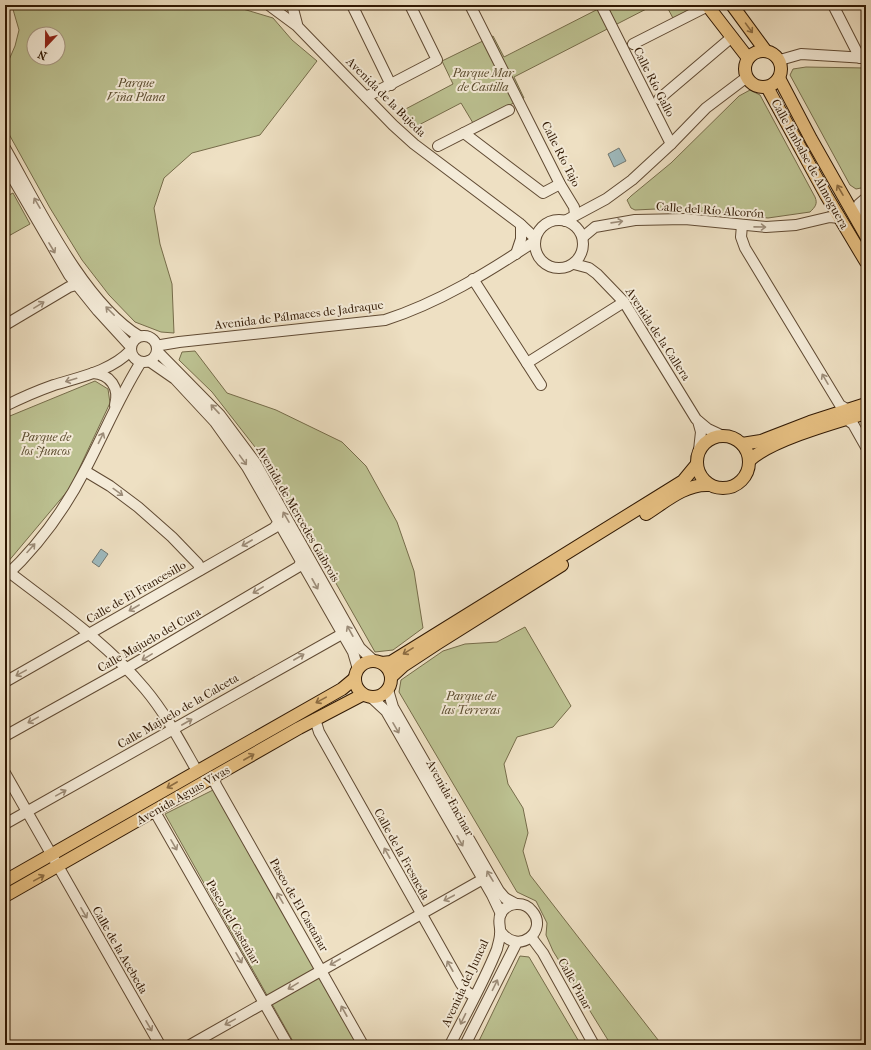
<svg xmlns="http://www.w3.org/2000/svg" width="871" height="1050" font-family="'IM FELL French Canon',serif">
<style>
.green{fill:#bcc191;stroke:#766c4a;fill-rule:evenodd}
.water{fill:#9ebabe;stroke:#727973}
.lines{fill:none;stroke-linecap:round;stroke-linejoin:round}
.minor-casing{stroke:#604a33;stroke-width:12}
.major-casing{stroke:#301803;stroke-width:14}
.minor{stroke:#f4ebd8;stroke-width:10}
.major{stroke:#e7c082;stroke-width:12}
.oneway{stroke:#8c6c42}
.oneway2{stroke:#9c8c78}
.labels{text-anchor:middle;stroke-width:4;stroke-linejoin:round;paint-order:stroke}
.park-label{font-size:12px;font-style:italic;fill:#5a4b2e;stroke:#f4ebd8}
.street-label{font-size:12px;fill:#301803;stroke:#f4ebd8}
</style>
<rect width="100%" height="100%" fill="#eee0c3"/>
<filter id="stains"><feTurbulence type="fractalNoise" baseFrequency=".005" numOctaves="4"/><feColorMatrix values="0 0 0 0 .2 0 0 0 0 .09 0 0 0 0 .02 0 0 0 .5 -.17"/></filter>
<radialGradient id="worn" r=".72"><stop offset=".6" stop-color="#630" stop-opacity="0"/><stop offset="1" stop-color="#630" stop-opacity=".3"/></radialGradient>
<g class="green">
<path d="M17,5H125L209,9L233,6L273,18L292,40L317,61L260,135L192,153L164,178L154,208L160,244L172,284L174,333L161,332L135,322L109,295L82,260L50,208L5,127V69L15,46L19,30L12,6ZM34,34H58V58H34Z"/>
<path d="M606,5H654L514,77L524,98L473,123L461,103L413,128L398,113L453,84L442,61L493,36L504,57Z"/>
<path d="M666,5H693L695,7L674,20Z"/>
<path d="M806,67L866,68V187L856,189L850,185L790,75L793,69Z"/>
<path d="M750,90L760,95L815,197C818,204 815,207 810,212L768,218L714,212L656,209L635,210L631,208L627,200L631,196L671,163L739,96Z"/>
<path d="M13,193L30,224L5,238V197Z"/>
<path d="M195,351L227,393L276,410L342,442L366,466L397,522L414,571L423,628L393,650L375,652L312,541L255,447L212,392L179,360L182,352Z"/>
<path d="M95,381L108,389L110,403L70,488L7,563L5,561V418Z"/>
<path d="M525,627L571,706L553,727L517,737L504,764L508,784L523,808L528,833L523,851L530,875L662,1045H611L553,951L546,935L547,923L536,901L517,892L399,692L401,680L443,651L465,644L497,642Z"/>
<path d="M215,789L359,1045H295L165,814Z"/>
<path d="M520,956L529,957L581,1045H477Z"/>
</g>
<g class="water">
<path d="M619,148L626,161L614,167L608,154Z"/>
<path d="M101,549L108,554L99,567L92,562Z"/>
</g>
<g class="lines">
<g class="minor-casing">
<g id="minor">
<path d="M292,5L297,24"/>
<path d="M352,5L391,85"/>
<path d="M470,5L560,184L574,207L575,214"/>
<path d="M601,5L671,144"/>
<path d="M833,5L860,58"/>
<path d="M270,6L297,26L393,125L414,144L519,223L535,238"/>
<path d="M633,44L708,6"/>
<path d="M780,60L801,54L866,58"/>
<path d="M366,97L437,60L410,5"/>
<path d="M659,99L732,37"/>
<path d="M464,133L543,193L560,184"/>
<path d="M438,146L509,110"/>
<path d="M5,148C37,204 83,302 139,336"/>
<path d="M5,165L69,275L98,311L130,346"/>
<path d="M855,217L859,204L866,198"/>
<circle cx="559" cy="244" r="24"/>
<path d="M565,221L606,199L632,180L671,144L706,108L747,77"/>
<path d="M742,225L741,237L745,248L840,405L848,410"/>
<path d="M583,237L595,227L635,220L685,219L766,227L796,225L830,217L839,218"/>
<path d="M516,254L521,239V225"/>
<path d="M574,264L589,268L597,274L624,302L696,419L708,429L723,436"/>
<path d="M473,279L541,385"/>
<path d="M5,325L69,287L76,285"/>
<circle cx="144" cy="349" r="13"/>
<path d="M157,348L161,345L179,342L385,320C438,303 489,272 535,241"/>
<path d="M157,351L220,415L255,462L360,648L374,661"/>
<path d="M149,361L175,379L215,422L247,467L353,652L358,669"/>
<path d="M527,363L624,302"/>
<path d="M93,373C110,374 120,388 115,405"/>
<path d="M5,406C21,398 37,391 54,385C80,377 111,371 130,351"/>
<path d="M846,419L853,424L866,447"/>
<path d="M698,421L701,432L699,450"/>
<path d="M85,471L110,486L138,507L172,537L198,564L200,570"/>
<path d="M5,569C54,607 105,641 145,689C166,714 181,743 197,771"/>
<path d="M5,577C37,547 65,509 85,470C104,434 119,397 141,362"/>
<path d="M5,682L274,528L279,522"/>
<path d="M388,690L393,707L499,891L505,898L516,904"/>
<path d="M372,698L386,711L492,895L501,914"/>
<path d="M315,719L319,732L461,984L467,992L474,996"/>
<path d="M5,736L127,668L298,567L302,561"/>
<path d="M5,773L160,1045"/>
<path d="M214,778L216,785L363,1045"/>
<path d="M155,812L288,1045"/>
<path d="M5,824L342,634"/>
<path d="M531,937L543,953L594,1045"/>
<path d="M190,1045L483,879"/>
<path d="M450,1045C466,1013 484,982 497,949C498,944 500,939 500,934C501,926 497,921 501,913C508,902 524,901 532,911C549,930 519,956 501,932"/>
<path d="M465,1045L517,942"/>
</g>
</g>
<g class="major-casing">
<g id="major">
<path d="M707,5L748,58"/>
<path d="M732,5L765,50"/>
<circle cx="763" cy="69" r="18"/>
<path d="M779,78L811,139L866,236"/>
<path d="M767,87L826,195L866,262"/>
<circle cx="723" cy="462" r="26"/>
<path d="M742,444L761,441L810,422L866,404"/>
<path d="M750,460C771,440 836,422 866,413"/>
<path d="M646,514C665,502 685,484 708,485"/>
<circle cx="373" cy="679" r="18"/>
<path d="M382,663L391,662L654,499L683,481L697,464"/>
<path d="M391,677L403,666L438,643L562,565"/>
<path d="M5,881L342,689L354,679"/>
<path d="M5,896L299,728L362,695"/>
</g>
</g>
<use href="#minor" class="minor"/>
<use href="#major" class="major"/>
</g>
<defs><path id="oneway-shaft" d="M-6 0H5M1.5-3L5.5 0L1.5 3" fill="none" stroke-width="1.6" stroke-linecap="round" stroke-linejoin="round"/></defs>
<g class="oneway">
<use href="#oneway-shaft" transform="translate(749 28) rotate(54)"/>
<use href="#oneway-shaft" transform="translate(840 190) rotate(-120)"/>
<use href="#oneway-shaft" transform="translate(408 651) rotate(148)"/>
<use href="#oneway-shaft" transform="translate(321 700) rotate(151)"/>
<use href="#oneway-shaft" transform="translate(249 757) rotate(-30)"/>
<use href="#oneway-shaft" transform="translate(172 785) rotate(150)"/>
<use href="#oneway-shaft" transform="translate(39 878) rotate(-29)"/>
</g>
<g class="oneway2">
<use href="#oneway-shaft" transform="translate(37 203) rotate(-120)"/>
<use href="#oneway-shaft" transform="translate(617 222) rotate(-8)"/>
<use href="#oneway-shaft" transform="translate(760 227) rotate(1)"/>
<use href="#oneway-shaft" transform="translate(52 248) rotate(59)"/>
<use href="#oneway-shaft" transform="translate(39 305) rotate(-31)"/>
<use href="#oneway-shaft" transform="translate(110 311) rotate(-135)"/>
<use href="#oneway-shaft" transform="translate(825 379) rotate(-120)"/>
<use href="#oneway-shaft" transform="translate(71 380) rotate(163)"/>
<use href="#oneway-shaft" transform="translate(215 409) rotate(-133)"/>
<use href="#oneway-shaft" transform="translate(101 438) rotate(-64)"/>
<use href="#oneway-shaft" transform="translate(243 460) rotate(54)"/>
<use href="#oneway-shaft" transform="translate(118 492) rotate(36)"/>
<use href="#oneway-shaft" transform="translate(286 517) rotate(-120)"/>
<use href="#oneway-shaft" transform="translate(247 543) rotate(150)"/>
<use href="#oneway-shaft" transform="translate(31 548) rotate(-48)"/>
<use href="#oneway-shaft" transform="translate(315 584) rotate(61)"/>
<use href="#oneway-shaft" transform="translate(258 590) rotate(149)"/>
<use href="#oneway-shaft" transform="translate(134 608) rotate(150)"/>
<use href="#oneway-shaft" transform="translate(350 631) rotate(-119)"/>
<use href="#oneway-shaft" transform="translate(147 657) rotate(149)"/>
<use href="#oneway-shaft" transform="translate(299 657) rotate(-30)"/>
<use href="#oneway-shaft" transform="translate(21 673) rotate(151)"/>
<use href="#oneway-shaft" transform="translate(33 720) rotate(151)"/>
<use href="#oneway-shaft" transform="translate(187 722) rotate(-30)"/>
<use href="#oneway-shaft" transform="translate(396 728) rotate(60)"/>
<use href="#oneway-shaft" transform="translate(61 793) rotate(-29)"/>
<use href="#oneway-shaft" transform="translate(460 841) rotate(61)"/>
<use href="#oneway-shaft" transform="translate(174 845) rotate(60)"/>
<use href="#oneway-shaft" transform="translate(387 853) rotate(-119)"/>
<use href="#oneway-shaft" transform="translate(490 876) rotate(-121)"/>
<use href="#oneway-shaft" transform="translate(280 898) rotate(-120)"/>
<use href="#oneway-shaft" transform="translate(449 898) rotate(152)"/>
<use href="#oneway-shaft" transform="translate(84 913) rotate(60)"/>
<use href="#oneway-shaft" transform="translate(239 958) rotate(60)"/>
<use href="#oneway-shaft" transform="translate(335 962) rotate(150)"/>
<use href="#oneway-shaft" transform="translate(450 966) rotate(-119)"/>
<use href="#oneway-shaft" transform="translate(495 985) rotate(-64)"/>
<use href="#oneway-shaft" transform="translate(293 986) rotate(149)"/>
<use href="#oneway-shaft" transform="translate(344 1011) rotate(-119)"/>
<use href="#oneway-shaft" transform="translate(463 1019) rotate(116)"/>
<use href="#oneway-shaft" transform="translate(230 1022) rotate(151)"/>
<use href="#oneway-shaft" transform="translate(149 1026) rotate(60)"/>
</g>
<g class="labels">
<g class="park-label">
<text x="483" y="77">Parque Mar<tspan x="483" dy="14">de Castilla</tspan></text>
<text x="136" y="87">Parque<tspan x="136" dy="14">Viña Plana</tspan></text>
<text x="46" y="441">Parque de<tspan x="46" dy="14">los Juncos</tspan></text>
<text x="471" y="700">Parque de<tspan x="471" dy="14">las Terreras</tspan></text>
</g>
<g class="street-label">
<text transform="translate(654 82) rotate(63)" y="4">Calle Río Gallo</text>
<text transform="translate(386 97) rotate(45)" y="4">Avenida de la Bujeda</text>
<text transform="translate(561 154) rotate(63)" y="4">Calle Río Tajo</text>
<text transform="translate(810 164) rotate(61)" y="4">Calle Embalse de Almoguera</text>
<text transform="translate(710 210) rotate(4)" y="4">Calle del Río Alcorón</text>
<text transform="translate(299 315) rotate(-7)" y="4">Avenida de Pálmaces de Jadraque</text>
<text transform="translate(658 334) rotate(57)" y="4">Avenida de la Callera</text>
<text transform="translate(298 514) rotate(60)" y="4">Avenida de Mercedes Gaibrois</text>
<text transform="translate(136 592) rotate(-30)" y="4">Calle de El Francesillo</text>
<text transform="translate(149 640) rotate(-30)" y="4">Calle Majuelo del Cura</text>
<text transform="translate(178 711) rotate(-30)" y="4">Calle Majuelo de la Calceta</text>
<text transform="translate(183 795) rotate(-30)" y="4">Avenida Aguas Vivas</text>
<text transform="translate(450 798) rotate(61)" y="4">Avenida Encinar</text>
<text transform="translate(402 854) rotate(61)" y="4">Calle de la Fresneda</text>
<text transform="translate(299 905) rotate(60)" y="4">Paseo de El Castañar</text>
<text transform="translate(233 922) rotate(60)" y="4">Paseo del Castañar</text>
<text transform="translate(120 950) rotate(60)" y="4">Calle de la Acebeda</text>
<text transform="translate(465 983) rotate(-65)" y="4">Avenida del Juncal</text>
<text transform="translate(575 984) rotate(61)" y="4">Calle Pinar</text>
</g>
</g>
<rect width="871" height="1050" fill="none" stroke="#eee0c3" stroke-width="20"/>
<rect x="6" y="6" width="859" height="1038" fill="none" stroke="#301803" stroke-width="2"/>
<rect x="10" y="10" width="851" height="1030" fill="none" stroke="#301803"/>
<g transform="translate(46 46) rotate(202)"><circle r="19" fill="#f4ebd8" stroke="#a69783"/>
<path d="M0-3L7 15L0 10L-7 15Z" fill="#8f2418"/>
<text y="-6" font-size="11" font-weight="bold" text-anchor="middle" fill="#301803">N</text>
</g>
<rect width="100%" height="100%" filter="url(#stains)"/>
<rect width="100%" height="100%" fill="url(#worn)"/>
</svg>
